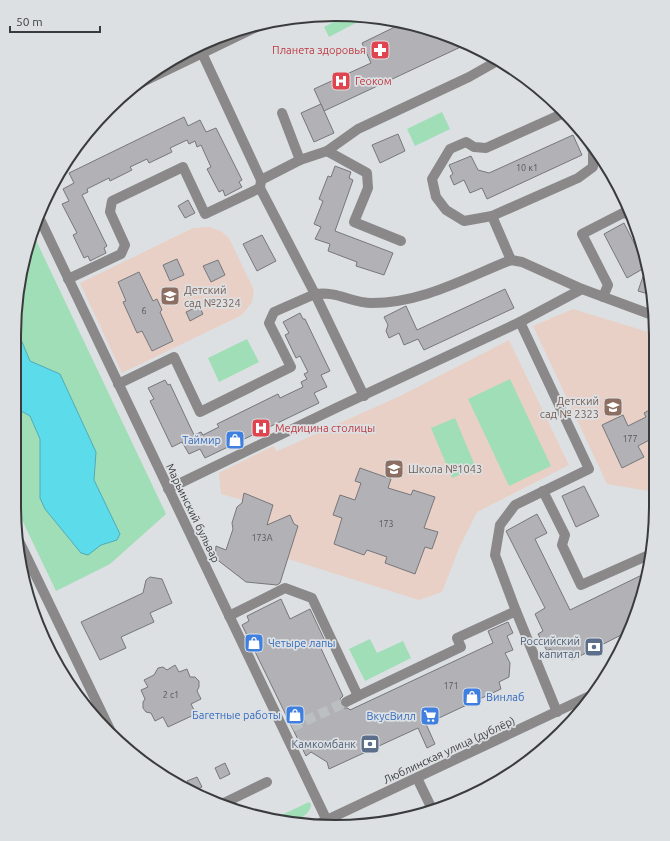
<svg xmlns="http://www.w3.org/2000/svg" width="670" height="841" font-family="Ubuntu,sans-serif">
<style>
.education{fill:#e8d0c6}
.green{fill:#9fdeb6}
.water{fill:#5cdbeb;stroke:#52abb7}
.building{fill:#b1b1b6;stroke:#77777b}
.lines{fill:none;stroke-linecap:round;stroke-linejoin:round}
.minor-tunnel{stroke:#bcbfc2;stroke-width:10;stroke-dasharray:10 5;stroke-linecap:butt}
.minor{stroke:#8a8888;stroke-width:10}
.labels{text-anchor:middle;stroke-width:3.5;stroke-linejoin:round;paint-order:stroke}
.number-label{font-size:9px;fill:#58585b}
.health-label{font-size:11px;fill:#be3a42;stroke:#dde0e3;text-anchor:start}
.education-label{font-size:11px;fill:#785e54;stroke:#dde0e3;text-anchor:start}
.shop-label{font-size:11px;fill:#366cbe;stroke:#dde0e3;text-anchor:end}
.street-label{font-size:11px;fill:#3a3b3d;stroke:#dde0e3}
.service-label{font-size:11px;fill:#4e5e75;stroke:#dde0e3;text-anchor:end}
.rim{fill:none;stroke:#3a3b3d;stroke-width:2}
</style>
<rect width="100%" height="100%" fill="#dde0e3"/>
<g class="education">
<path d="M210,227L222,232L229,238L254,290L252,302L242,315L122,373L80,283L193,228Z"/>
<path d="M573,309L655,334V492L607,484L533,326Z"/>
<path d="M509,340L569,465L477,512L460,546L442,592L419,600L288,559L279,585L246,582L215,558L216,546L226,550L233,529L232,523L237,507L243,500L221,494L219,473L273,446L277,451L282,449L400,396Z"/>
</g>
<g class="green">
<path d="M346,16H369L329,37L324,27Z"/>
<path d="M442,112L450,129L415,146L407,129Z"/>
<path d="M33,234L166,514L110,564L56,591L14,503L15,314Z"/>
<path d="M247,339L259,362L219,382L208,358Z"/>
<path d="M510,379L551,466L509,486L468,399Z"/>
<path d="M455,418L476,468L452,478L431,428Z"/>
<path d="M370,639L377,653L403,641L411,658L365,681L349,649Z"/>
<path d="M309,802L311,804C312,813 297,822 288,822C283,822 278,820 273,819Z"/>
</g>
<path class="water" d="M15,335L20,337L30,361L60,374L96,452L94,480L120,534L117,540L101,545L88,555L81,553L45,509L40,498V439L30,416L14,407Z"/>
<g class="building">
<path d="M403,23L438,31L467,44L324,111L314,89L371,63L362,43Z"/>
<path d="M321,104L334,133L314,142L301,113Z"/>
<path d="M184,117L188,126L200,120L206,132L216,128L242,180L239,182L242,187L225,196L223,190L219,192L207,169L211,167L201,145L197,147L195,141L189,144L187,140L170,148L172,152L149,163L147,159L130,167L132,170L110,181L109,178L87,189L88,192L82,195L107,246L104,248L106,253L90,261L88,256L84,258L73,235L77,233L62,204L69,201L63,189L74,183L69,173Z"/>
<path d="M398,134L405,151L380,163L372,145Z"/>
<path d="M573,135L582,155L487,199L482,188L470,193L464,180L454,185L450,176L453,174L449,165L471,156L478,170L489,173Z"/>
<path d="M335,166L351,172L349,178L353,180L335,231L393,253L384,275L356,266L357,262L328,251L330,244L315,239L321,227L314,224L323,201L319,199L328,176L331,177Z"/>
<path d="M188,200L195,213L185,218L178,206Z"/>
<path d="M624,223L646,267L627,278L604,234Z"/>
<path d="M262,235L276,261L257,271L243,244Z"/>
<path d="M177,259L184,275L170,281L163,265Z"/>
<path d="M218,260L225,275L211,282L203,266Z"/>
<path d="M647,265L650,281L652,295L638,291Z"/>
<path d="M139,272L153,301L157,299L162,310L160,312L173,341L152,351L142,331L137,333L123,302L126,301L118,282Z"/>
<path d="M505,289L514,308L424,350L418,339L404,345L399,333L389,338L386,331L388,325L384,317L406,306L417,330Z"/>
<path d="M199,306L203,314L190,321L186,312Z"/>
<path d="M300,313L303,319H305L330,371L321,375L327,387L314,393L319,403L205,458L200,449L189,454L182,442L172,447L150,401L154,399L148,388L165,380L168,385L170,384L194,435L201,432L203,435L219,427L217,424L278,394L280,398L303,387L301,382L307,379L304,374L308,372L300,356L296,358L285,335L289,333L283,322Z"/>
<path d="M655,407V437L638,446L644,457L622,468L602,425L623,415L628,426L646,417L644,413Z"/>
<path d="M360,468L391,479L388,488L411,495L413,490L435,497L424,528L438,532L432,549L425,547L415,574L385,563L387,557L367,550L364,555L334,544L342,518L333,515L340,495L355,500L361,483L355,481Z"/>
<path d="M584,486L599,516L576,527L562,496Z"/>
<path d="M244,493L273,505L267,525L290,515L294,524L298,526L280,583L277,585L246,582L215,558L216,546L226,550L233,529L232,523L237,507L242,503Z"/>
<path d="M537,514L547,533L535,539L570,610L648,572L645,589L629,631L572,660L569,656L559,655L550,649L547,651L538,634L543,631L535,614L545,608L506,531Z"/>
<path d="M150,577L162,579L172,603L150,613L154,622L121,637L126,648L100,660L81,622L143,593L146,580Z"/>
<path d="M281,599L290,619L310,609L325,641L319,644L343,696L340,699V705L343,708H348L350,710L493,643L488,631L508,622L513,633L507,636L513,650L505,653L510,663L509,677L499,682L501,689L426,724L435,744L427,748L418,728L329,769L327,762L311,752L306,756L242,625L249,621L247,616Z"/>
<path d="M175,665L179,672L187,669L190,677H195L199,681V687L197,691L201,699L191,704L196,714L168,727L163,717L155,721L151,713L146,712L143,708V702L145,699L141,690L148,687L144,680L154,675L158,668L163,667L167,670Z"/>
<path d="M225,763L230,774L220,779L215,768Z"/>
<path d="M197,777L202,787L193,792L187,781Z"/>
</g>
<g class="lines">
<path class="minor-tunnel" d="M292,727L346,702"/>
<g class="minor">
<path d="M132,87L267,22"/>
<path d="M282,113L300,160"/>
<path d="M327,151L367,173L368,188L354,222L401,241"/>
<path d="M261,180L300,160L327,151L358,129L469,77L499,60"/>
<path d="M38,215L329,825"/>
<path d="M492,216L578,178L593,167V151L584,133"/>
<path d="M511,260L492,216L464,221L446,210L436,197L432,179L450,149L466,142L474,147L486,148L564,113"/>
<path d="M68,279L121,254L125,245L110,212L112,201L183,167L205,214L260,188"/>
<path d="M603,297L608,285L582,234L623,213L631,215"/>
<path d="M520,322L582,289"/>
<path d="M118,384L174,357L200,412L291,367L269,323L274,312L315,294L260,188L261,180L202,53"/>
<path d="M364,396L315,294C338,291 351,303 372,303C423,303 465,278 511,260L522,262L582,289L655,316"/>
<path d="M168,489L336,408L520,322L589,469L515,505L500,525L495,555L516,611"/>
<path d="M543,491L565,535L562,545L581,585L651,554"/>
<path d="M18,539L114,738"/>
<path d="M229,616L285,588L312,598L358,696L461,647L457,638L516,611L557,712"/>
<path d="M346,702L358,696"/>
<path d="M417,778L432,809"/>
<path d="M222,804L267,782"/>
<path d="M314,826L594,694"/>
</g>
</g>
<defs>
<g id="pharmacy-square" transform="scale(1)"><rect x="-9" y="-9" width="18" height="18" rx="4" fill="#e0444e" stroke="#dde0e3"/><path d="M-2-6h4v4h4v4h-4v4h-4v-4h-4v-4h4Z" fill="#fff"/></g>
<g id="hospital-square" transform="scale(1)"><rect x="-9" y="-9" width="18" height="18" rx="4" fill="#e0444e" stroke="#dde0e3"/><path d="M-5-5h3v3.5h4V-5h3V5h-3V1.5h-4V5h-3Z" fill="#fff"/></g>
<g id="school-square" transform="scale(1)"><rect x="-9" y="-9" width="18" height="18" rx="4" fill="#8d6e63" stroke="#dde0e3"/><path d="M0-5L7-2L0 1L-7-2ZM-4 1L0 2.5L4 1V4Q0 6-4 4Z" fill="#fff"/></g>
<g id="shop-square" transform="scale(1)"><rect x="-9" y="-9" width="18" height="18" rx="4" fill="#3f7fe0" stroke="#dde0e3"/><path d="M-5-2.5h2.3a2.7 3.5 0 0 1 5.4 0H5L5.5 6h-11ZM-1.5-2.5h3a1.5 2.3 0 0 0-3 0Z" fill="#fff"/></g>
<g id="bank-square" transform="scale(1)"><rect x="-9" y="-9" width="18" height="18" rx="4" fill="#5c6f8a" stroke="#dde0e3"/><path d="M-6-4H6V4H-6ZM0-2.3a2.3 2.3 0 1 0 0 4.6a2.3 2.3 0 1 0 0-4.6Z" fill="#fff"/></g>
<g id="supermarket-square" transform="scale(1)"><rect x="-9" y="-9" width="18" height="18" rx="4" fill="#3f7fe0" stroke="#dde0e3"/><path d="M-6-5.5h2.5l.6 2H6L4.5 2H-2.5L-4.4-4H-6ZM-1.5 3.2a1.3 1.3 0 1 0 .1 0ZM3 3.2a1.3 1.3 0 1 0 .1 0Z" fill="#fff"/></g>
</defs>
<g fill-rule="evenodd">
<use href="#pharmacy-square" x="380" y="50"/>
<use href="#hospital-square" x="341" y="81"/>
<use href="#school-square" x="170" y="296"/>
<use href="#school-square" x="613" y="407"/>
<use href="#hospital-square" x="261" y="428"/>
<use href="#shop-square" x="235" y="440"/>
<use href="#school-square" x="394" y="469"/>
<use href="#shop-square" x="254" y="643"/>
<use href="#bank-square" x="594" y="647"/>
<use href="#shop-square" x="472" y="697"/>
<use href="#shop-square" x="295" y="715"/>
<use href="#supermarket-square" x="430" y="716"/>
<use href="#bank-square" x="370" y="744"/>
</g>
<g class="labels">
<g class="number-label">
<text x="527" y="171">10 к1</text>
<text x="144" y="314">6</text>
<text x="630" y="442">177</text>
<text x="386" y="527">173</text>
<text x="262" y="541">173А</text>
<text x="451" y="689">171</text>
<text x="171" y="698">2 с1</text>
</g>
<g class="health-label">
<text x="366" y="54" text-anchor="end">Планета здоровья</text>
<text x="355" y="85">Геоком</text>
<text x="275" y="432">Медицина столицы</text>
</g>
<g class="education-label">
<text x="184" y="294">Детский<tspan x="184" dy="13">сад №2324</tspan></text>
<text x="599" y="405" text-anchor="end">Детский<tspan x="599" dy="13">сад № 2323</tspan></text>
<text x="408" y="473">Школа №1043</text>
</g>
<g class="shop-label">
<text x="221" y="444">Таймир</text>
<text x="268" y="647" text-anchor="start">Четыре лапы</text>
<text x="486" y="701" text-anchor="start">Винлаб</text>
<text x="281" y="719">Багетные работы</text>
<text x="416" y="720">ВкусВилл</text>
</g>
<g class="street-label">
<text transform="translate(193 513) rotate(64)" y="4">Марьинский бульвар</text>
<text transform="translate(449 750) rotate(-25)" y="4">Люблинская улица (дублёр)</text>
</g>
<g class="service-label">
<text x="580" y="645">Российский<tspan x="580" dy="13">капитал</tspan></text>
<text x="356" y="748">Камкомбанк</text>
</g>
</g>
<path d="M0 0H670V841H0ZM335 21H335A314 314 0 0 1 649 335V506A314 314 0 0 1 335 820H335A314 314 0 0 1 21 506V335A314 314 0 0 1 335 21Z" fill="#dde0e3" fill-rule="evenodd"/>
<path class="rim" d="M335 21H335A314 314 0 0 1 649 335V506A314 314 0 0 1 335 820H335A314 314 0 0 1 21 506V335A314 314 0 0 1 335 21Z"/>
<path d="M10 26v6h90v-6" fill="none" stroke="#3a3b3d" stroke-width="2"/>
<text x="16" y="26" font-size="12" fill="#3a3b3d" stroke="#dde0e3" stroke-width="3" paint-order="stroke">50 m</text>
</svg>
